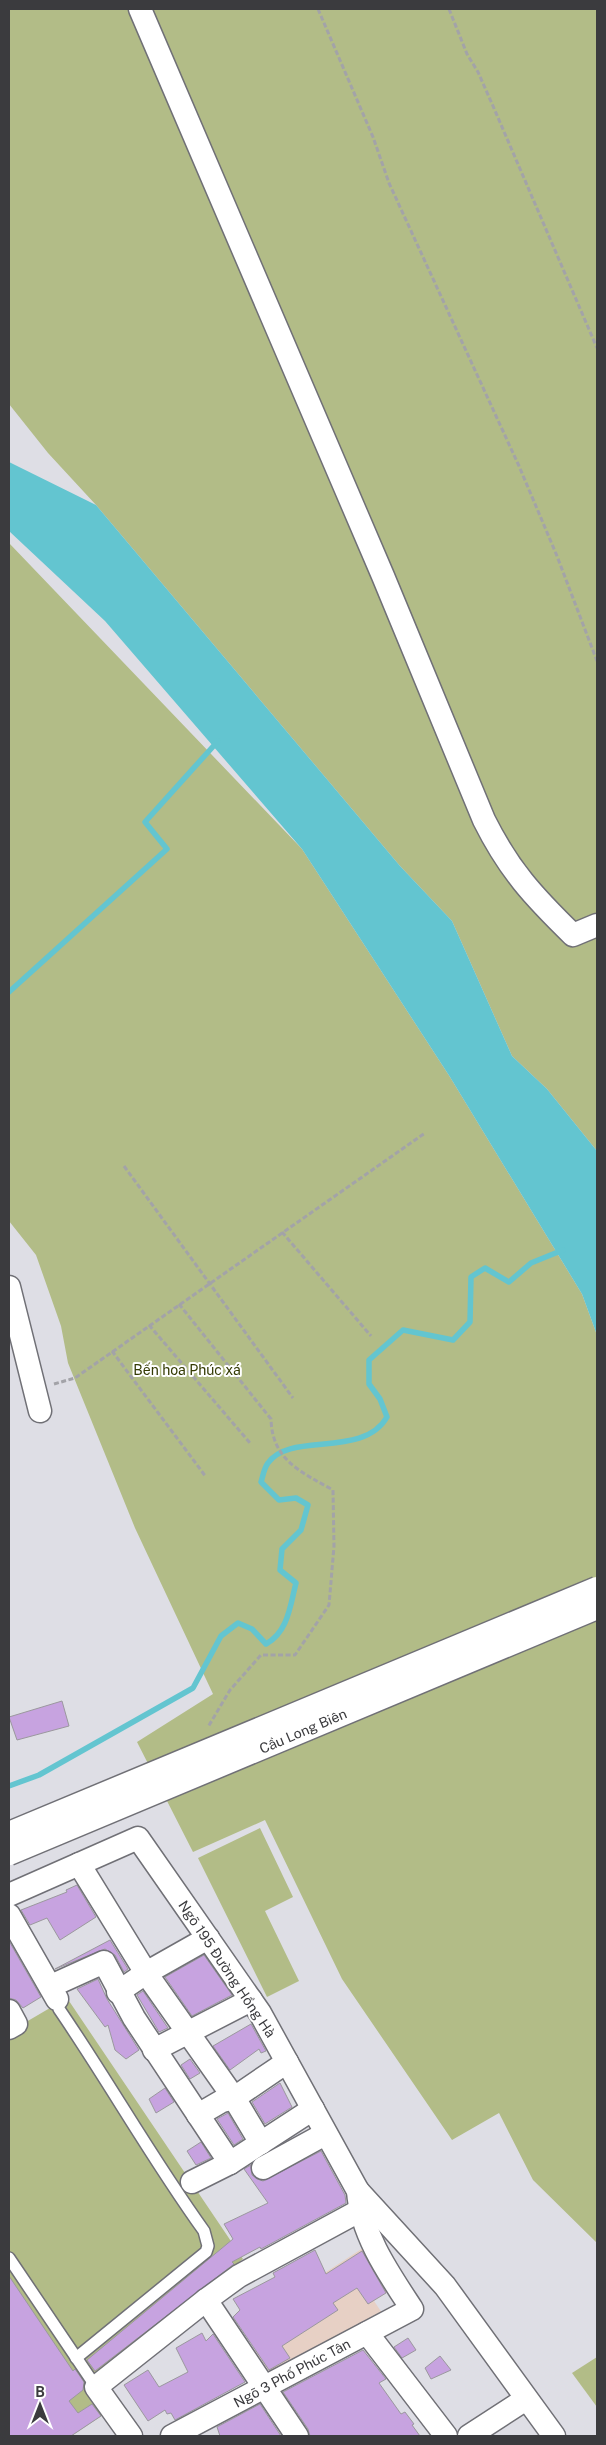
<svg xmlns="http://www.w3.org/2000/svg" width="606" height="2445" font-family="'Public Sans',sans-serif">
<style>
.education{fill:#e7d0c5}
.green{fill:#b2bc87}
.water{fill:#63c5d0}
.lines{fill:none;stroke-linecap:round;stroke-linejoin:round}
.stream{stroke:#63c5d0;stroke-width:5.5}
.building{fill:#c7a3e0;stroke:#9b989e}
.service-casing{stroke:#707076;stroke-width:14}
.minor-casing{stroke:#707076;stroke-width:25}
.path{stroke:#a3a3a8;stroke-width:3;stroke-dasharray:5 2.5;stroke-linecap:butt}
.service{stroke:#fff;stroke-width:11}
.minor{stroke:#fff;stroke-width:22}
.rail{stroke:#6f6f73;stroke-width:4;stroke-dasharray:10 5;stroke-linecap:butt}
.minor-bridge-casing{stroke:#707076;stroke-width:25;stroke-linecap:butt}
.minor-bridge{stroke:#fff;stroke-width:22}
.labels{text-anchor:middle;stroke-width:4;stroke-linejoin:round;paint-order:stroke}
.park-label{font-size:14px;fill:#343a03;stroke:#fff}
.street-label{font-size:14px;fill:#3b3b3e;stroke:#fff}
</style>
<rect width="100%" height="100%" fill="#dedee5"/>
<path class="education" d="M366,2246L389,2291L374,2301L386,2319L273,2377L255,2351L269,2342L254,2319Z"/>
<g class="green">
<path d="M9,9H597V1151L547,1089L512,1056L452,921L400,866L96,505L48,453L9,404Z"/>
<path d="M9,543L302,849L450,1077L582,1294L597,1335V2243L533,2180L499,2113L452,2140L342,1979L265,1820L193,1852L137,1742L213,1694L135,1528L68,1363L61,1326L36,1255L9,1221Z"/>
<path d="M260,1828L293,1897L265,1911L299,1981L267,1997L198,1858Z"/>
<path d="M67,1998L243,2259L103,2373V2415L71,2436H9V2032Z"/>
<path d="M597,2357V2407L572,2373Z"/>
</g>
<path class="water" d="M9,462L96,505L400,866L452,921L512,1056L547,1089L597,1151V1335L582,1294L450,1077L302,849L105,621L9,531Z"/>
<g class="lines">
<g class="stream">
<path d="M9,992L167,849L145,822L218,741"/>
<path d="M9,1786L39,1775L193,1688L221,1636L238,1623L252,1629L266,1644C288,1632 290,1606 296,1583L280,1570L282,1549L301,1530L308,1505L296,1498L279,1500L261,1482C263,1476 264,1468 268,1463C290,1431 363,1459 387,1417L380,1399L369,1384V1360L403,1330L453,1340L470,1322L471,1277L485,1268L509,1282L531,1263L563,1250"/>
</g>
</g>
<g class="building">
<path d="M62,1701L69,1726L17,1740L9,1717Z"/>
<path d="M77,1885L96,1917L60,1940L47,1918L30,1925L21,1910L67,1892L66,1890Z"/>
<path d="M110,1940L128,1969L124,1972L115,1955L105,1949L55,1969Z"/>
<path d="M9,1941L41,1997L23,2008L16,2000L9,1998Z"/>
<path d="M204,1955L232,1995L192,2016L165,1977Z"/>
<path d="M98,1979L107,1999L139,2050L126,2059L115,2050L108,2025L105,2027L77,1989Z"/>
<path d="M143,1991L168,2028L159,2032L137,1995Z"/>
<path d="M251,2024L266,2051L261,2053L259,2049L230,2070L213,2046Z"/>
<path d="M190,2059L200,2073L190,2079L181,2065Z"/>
<path d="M280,2083L292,2107L265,2124L252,2102Z"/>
<path d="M165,2088L174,2102L156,2113L149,2099Z"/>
<path d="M228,2113L243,2139L234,2145L217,2119Z"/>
<path d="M201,2142L211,2158L196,2165L187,2151Z"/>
<path d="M321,2151L345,2195L346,2203L261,2249L260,2247L232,2262L234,2264L95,2371L87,2360L233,2239L224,2224L268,2203L244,2169L251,2165L252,2175L257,2179L263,2181Z"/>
<path d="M315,2250L326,2274L362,2251L386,2293L368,2304L357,2288L333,2303L338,2310L282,2346L290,2358L269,2370L233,2317L240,2310L233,2299L275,2277L273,2273Z"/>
<path d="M9,2276L73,2371L75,2369L84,2382L83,2390L69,2401L78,2413L92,2404L101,2416L71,2436H9Z"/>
<path d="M202,2333L206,2341L213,2334L245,2382L175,2420L171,2413L167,2414L165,2410L148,2421L124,2385L148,2370L159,2387L188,2372L176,2348Z"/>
<path d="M408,2338L416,2350L402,2358L394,2347Z"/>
<path d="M363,2350L386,2379L379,2383L401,2414L405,2412L414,2424L412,2425L420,2436H310L308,2429L283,2392Z"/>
<path d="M440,2356L451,2370L431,2379L425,2368Z"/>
<path d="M260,2404L281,2436H220L217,2427Z"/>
</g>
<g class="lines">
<g class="service-casing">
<g id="service">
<path d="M59,2009C109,2082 152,2159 204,2231L208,2246L206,2252L76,2358"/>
<path d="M9,2258L96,2387"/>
</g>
</g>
<g class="minor-casing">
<g id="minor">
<path d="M140,9L383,576L484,820C509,870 533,896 573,935L597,925"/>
<path d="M9,1287L40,1411"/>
<path d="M79,1864L146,1973L234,2098L261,2143"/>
<path d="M9,1895L138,1838L260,2013L358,2191C361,2234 389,2274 412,2309L172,2436"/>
<path d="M9,1915L57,1999"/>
<path d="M51,1986L104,1962L134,2018L230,2163"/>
<path d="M118,1992L146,1973L208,1938"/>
<path d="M9,2011L16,2024L9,2028"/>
<path d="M154,2050L251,2000"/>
<path d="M198,2115L222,2101L234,2098L287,2062"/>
<path d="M263,2168L325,2134"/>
<path d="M192,2182L230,2163L313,2109"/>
<path d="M358,2191L445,2286L554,2436"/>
<path d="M206,2300L297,2436"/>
<path d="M367,2333L446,2436"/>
<path d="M131,2436L96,2387L206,2300L239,2276L359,2211"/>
<path d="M469,2436L526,2399"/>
</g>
</g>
<g class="path">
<path d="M318,9L373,137L389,183L519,466L557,556L597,661"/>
<path d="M449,9L467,54L478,72L493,106L597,348"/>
<path d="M124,1166L293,1398"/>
<path d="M282,1232L371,1336"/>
<path d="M179,1304L271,1419C272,1460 301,1472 333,1490L334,1546L329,1605L295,1655H261L230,1690L208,1727"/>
<path d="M149,1325L250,1443"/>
<path d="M112,1351L206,1477"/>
<path d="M54,1384L75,1378L425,1133"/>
</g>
<use href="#service" class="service"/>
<use href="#minor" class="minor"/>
<path class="rail" d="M9,1843L597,1598"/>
<g class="minor-bridge-casing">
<g id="minor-bridge">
<path d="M9,1833L597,1588"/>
<path d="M9,1854L597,1608"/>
</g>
</g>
<use href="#minor-bridge" class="minor-bridge"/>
</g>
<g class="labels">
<g class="park-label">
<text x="187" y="1375">Bến hoa Phúc xá</text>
</g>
<g class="street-label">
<text transform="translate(303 1731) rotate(-23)" y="5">Cầu Long Biên</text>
<text transform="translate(227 1969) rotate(56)" y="5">Ngõ 195 Đường Hồng Hà</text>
<text transform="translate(292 2373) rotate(-28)" y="5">Ngõ 3 Phố Phúc Tân</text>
</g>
</g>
<rect width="606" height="2445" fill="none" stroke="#3b3b3e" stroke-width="20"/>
<g transform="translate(40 2405)" stroke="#ffffff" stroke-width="4" paint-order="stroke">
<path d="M0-4L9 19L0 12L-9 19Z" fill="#3b3b3e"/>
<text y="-8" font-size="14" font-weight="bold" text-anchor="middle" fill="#3b3b3e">B</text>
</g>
</svg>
